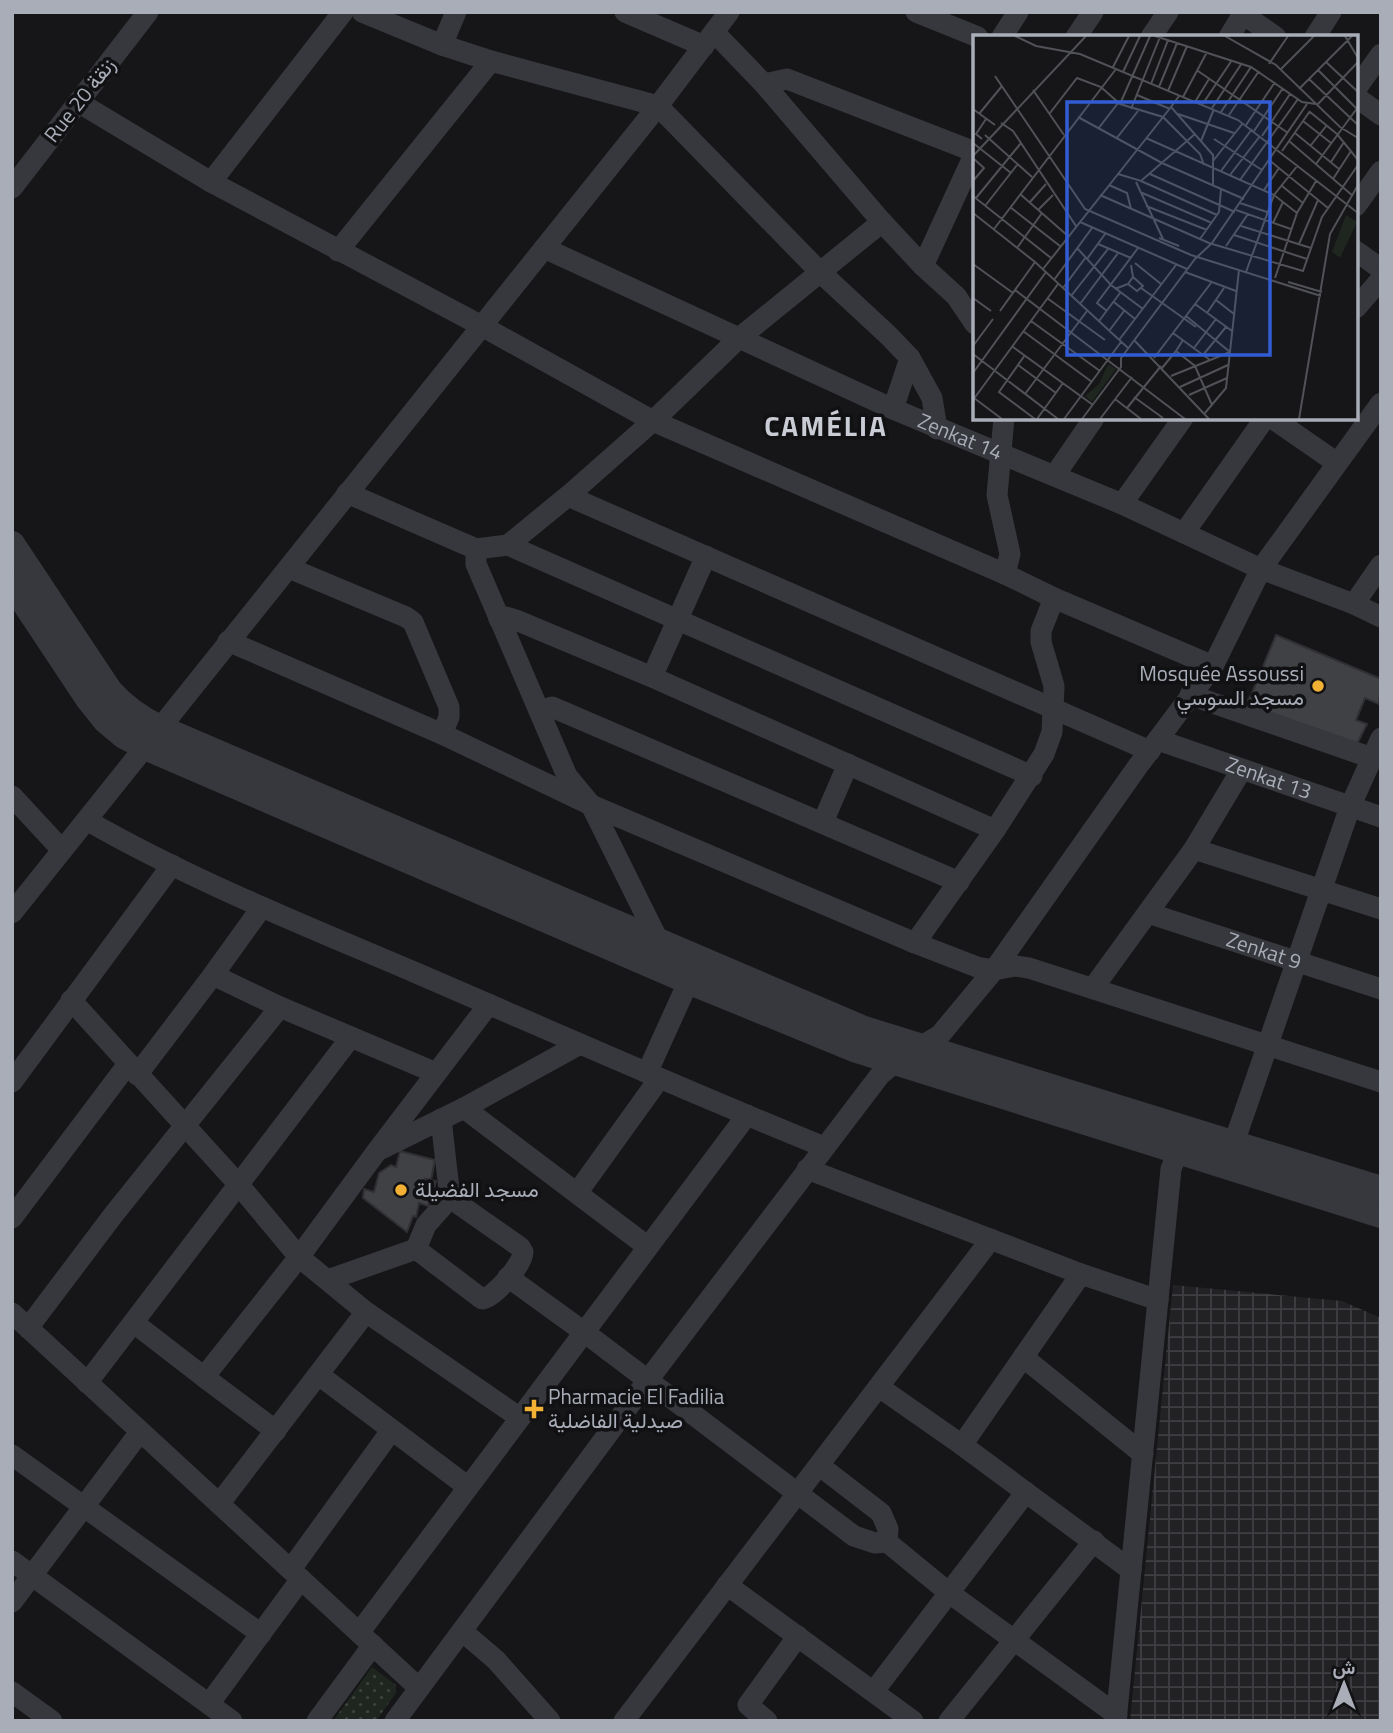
<svg xmlns="http://www.w3.org/2000/svg" width="1393" height="1733" font-family="'Titillium Web',Vazirmatn,sans-serif">
<style>
.industrial{fill:url(#industrial-grid)}
.grass{fill:url(#grass-dots)}
.building{fill:#404145;stroke:#303034;stroke-width:2}
.lines{fill:none;stroke-linecap:round;stroke-linejoin:round}
.minor{stroke:#37383d;stroke-width:21}
.tertiary{stroke:#37383d;stroke-width:26}
.poi-dot{fill:#f2b134;stroke:#111113;stroke-width:2.5}
.labels{text-anchor:middle;stroke-width:7;stroke-linejoin:round;paint-order:stroke}
.street-label{font-size:21px;fill:#a8adb8;stroke:#111113}
.poi-label{font-size:21px;fill:#a8adb8;stroke:#111113;text-anchor:start}
.district-label{font-size:28px;font-weight:bold;letter-spacing:2px;fill:#c9ccd4;stroke:#111113}
.inset-road{fill:none;stroke:#505258;stroke-width:2}
.view{fill:#325cd3;fill-opacity:0.15;stroke:#325cd3;stroke-width:3.5}
.inset-edge{fill:none;stroke:#a8adb8;stroke-width:3.5}
</style>
<defs>
<pattern id="industrial-grid" width="8" height="8" patternUnits="userSpaceOnUse" patternTransform="scale(1.75)"><rect width="8" height="8" fill="#222225"/><path d="M0 4h8M4 0v8" fill="none" stroke="#3f3f43"/></pattern>
<pattern id="grass-dots" width="8" height="8" patternUnits="userSpaceOnUse" patternTransform="scale(1.75)"><rect width="8" height="8" fill="#1e261f"/><path d="M2 2h.1M6 6h.1" fill="none" stroke="#3c433d" stroke-width="1.8" stroke-linecap="round"/></pattern>
</defs>
<rect width="100%" height="100%" fill="#161618"/>
<path class="industrial" d="M1173,1285L1342,1301L1381,1318V1721H1130Z"/>
<path class="grass" d="M372,1667L396,1685V1693L376,1721H333Z"/>
<g class="building">
<path d="M1276,635L1381,679L1379,704L1365,698L1356,720L1367,724L1357,744L1258,709L1263,698L1252,693Z"/>
<path d="M1252,693L1263,698L1258,709L1246,704Z"/>
<path d="M400,1151L435,1160L431,1180L425,1179L423,1189L433,1192L428,1206L419,1203L416,1217L413,1216L407,1232L363,1198L364,1189L374,1192L379,1173L391,1165L396,1167Z"/>
<path d="M425,1179L436,1181L433,1192L423,1189Z"/>
</g>
<g class="lines">
<g class="minor">
<path d="M362,12L442,45L491,61L658,106L819,271L889,336L910,358L932,398L937,429"/>
<path d="M625,12L704,46"/>
<path d="M729,12L714,32L764,84L882,222L923,266L956,296L975,324"/>
<path d="M916,12L978,37"/>
<path d="M1240,12L1276,37"/>
<path d="M1002,37L1018,12"/>
<path d="M1076,37L1093,12"/>
<path d="M1151,37L1168,12"/>
<path d="M1229,37L1243,14"/>
<path d="M1315,37L1331,12"/>
<path d="M442,45L456,12"/>
<path d="M764,84L787,79L975,152"/>
<path d="M1356,89L1381,54"/>
<path d="M1356,97L1381,115"/>
<path d="M78,102L211,182L480,325L653,421L1005,574L1054,598L1213,666"/>
<path d="M211,182L343,12"/>
<path d="M12,188L148,12"/>
<path d="M1356,206L1381,171"/>
<path id="s1" d="M544,248L893,409L1122,504L1261,569L1354,604L1381,617"/>
<path d="M338,251L491,61"/>
<path d="M1356,251L1381,269"/>
<path d="M923,266L975,153"/>
<path d="M1356,308L1381,279"/>
<path d="M893,409L910,358"/>
<path d="M1004,418L997,495L1010,554L1005,574"/>
<path d="M1272,418L1337,463"/>
<path d="M1055,475L1094,418"/>
<path d="M347,493L476,549L508,545L568,496L653,421L738,339L882,222"/>
<path d="M568,496L1150,751"/>
<path d="M1122,504L1183,418"/>
<path d="M1184,533L1265,418"/>
<path d="M508,545L1032,776"/>
<path d="M476,549V564L567,776L591,805L658,940L654,948"/>
<path d="M289,568L406,617L413,622L449,707V717L442,734"/>
<path d="M1354,604L1381,565"/>
<path d="M499,619L506,617L516,620L652,677L995,830"/>
<path d="M228,641L442,734L591,805L915,943L977,967L994,970L1015,966L1029,968L1381,1082"/>
<path d="M652,677L706,556"/>
<path d="M1190,695L1372,758"/>
<path d="M539,711L552,707L959,882"/>
<path id="s2" d="M1158,740L1381,817"/>
<path d="M12,796L62,850"/>
<path d="M88,821C191,880 304,925 414,972C551,1031 686,1091 824,1147"/>
<path d="M823,822L848,764"/>
<path d="M1194,849L1381,909"/>
<path d="M12,913L658,106L714,32"/>
<path id="s3" d="M1148,913L1381,989"/>
<path d="M915,943L995,830L1044,754L1052,732L1054,686L1041,642V631L1054,598"/>
<path d="M213,975L280,1007L436,1073"/>
<path d="M1093,988L1194,849L1242,769"/>
<path d="M71,1000L239,1185L299,1257L366,1312L520,1418"/>
<path d="M647,1073L695,967"/>
<path d="M137,1075L213,975L262,907"/>
<path d="M12,1082L172,865"/>
<path d="M464,1108L648,1247"/>
<path d="M381,1149L464,1108L580,1044"/>
<path d="M1229,1157L1350,807L1381,738"/>
<path d="M807,1169L1081,1274L1158,1300"/>
<path d="M577,1193L659,1079"/>
<path d="M12,1218L128,1064"/>
<path d="M416,1249L482,1299C494,1298 523,1264 523,1252L520,1247L450,1198"/>
<path d="M508,1277L584,1332L854,1536L875,1543L887,1542"/>
<path d="M328,1280L416,1249L426,1225L450,1198L441,1119"/>
<path d="M12,1313L419,1688"/>
<path d="M134,1323L204,1377"/>
<path d="M28,1328L114,1214L280,1007"/>
<path d="M1023,1357L1143,1454"/>
<path d="M319,1375L468,1487"/>
<path d="M87,1383L351,1037"/>
<path d="M879,1387L962,1445L1131,1570"/>
<path d="M276,1431L204,1377L299,1257L377,1151L489,1004"/>
<path d="M962,1445L1081,1274"/>
<path d="M12,1455L261,1634"/>
<path d="M820,1466L881,1513L888,1529L887,1542L948,1592L1117,1715"/>
<path d="M219,1504L366,1312"/>
<path d="M12,1561L232,1721"/>
<path d="M291,1569L391,1431"/>
<path d="M727,1585L913,1721"/>
<path d="M12,1602L140,1432"/>
<path d="M462,1631L496,1660L550,1721"/>
<path d="M359,1633L747,1115"/>
<path d="M874,1691L1026,1492"/>
<path d="M12,1692L52,1721"/>
<path d="M209,1704L301,1579"/>
<path d="M317,1721L373,1645"/>
<path d="M395,1721L648,1380L880,1075L897,1061L940,1035L994,970L1138,766L1213,666L1261,569L1381,403"/>
<path d="M624,1721L991,1239"/>
<path d="M767,1721L748,1705L798,1636"/>
<path d="M949,1721L1094,1541"/>
<path d="M1116,1721L1171,1169L1178,1151"/>
</g>
<g class="tertiary">
<path d="M12,544L109,690C124,707 139,718 160,728L864,1029L1381,1189"/>
<path d="M12,584L89,700L105,720L124,736L145,747L688,981L854,1049L1381,1215"/>
</g>
</g>
<g class="poi-dot">
<circle cx="1318" cy="686" r="7"/>
<circle cx="401" cy="1190" r="7"/>
<path d="M530.5 1398.5h7v7h7v7h-7v7h-7v-7h-7v-7h7z"/>
</g>
<g class="labels">
<g class="street-label">
<text transform="translate(80 100) rotate(-52)" y="7">Rue 20 زنقة</text>
<text dy="7" stroke="none"><textPath href="#s1" startOffset="457">Zenkat 14</textPath></text>
<text dy="7" stroke="none"><textPath href="#s2" startOffset="117">Zenkat 13</textPath></text>
<text dy="7" stroke="none"><textPath href="#s3" startOffset="122">Zenkat 9</textPath></text>
</g>
<g class="poi-label">
<text x="1304" y="681" text-anchor="end">Mosquée Assoussi<tspan x="1304" dy="24">مسجد السوسي</tspan></text>
<text x="415" y="1197">مسجد الفضيلة</text>
<text x="548" y="1404">Pharmacie El Fadilia<tspan x="548" dy="24">صيدلية الفاضلية</tspan></text>
</g>
<g class="district-label">
<text x="826" y="436">CAMÉLIA</text>
</g>
</g>
<g transform="translate(973 35)">
<rect width="385" height="385" fill="#161618"/>
<path d="M373,180L384,187L367,223L359,217ZM135,329L143,334L119,367L112,361L126,349Z" fill="#1e261f"/>
<path class="inset-road" d="M42,1L63,11L107,19L265,85L385,178M182,1L278,32L329,67L343,69M252,1L303,30L367,92L385,103M372,1L385,23M353,27L385,57M296,29L315,1M140,32L156,1M308,34L341,1M345,35L385,75M225,36L315,98M150,37L167,1M22,41L112,174L218,220L348,261M336,44L385,90M178,49L195,5M186,52L204,8M326,54L379,1M60,55L91,100M195,56L214,11M164,60L197,74M206,61L198,72L240,120V151M210,62L234,17M222,67L236,44M147,69L177,1M229,70L259,25M344,70L385,27M239,73L269,28M0,74L22,90M158,74L187,2M248,77L278,32M337,77L364,99L385,125M77,78L104,43L128,52L147,69L190,82L227,119L231,130M6,79L29,51M205,79L261,98M256,80L286,36M105,82L189,128L271,164M330,86L358,108M28,88L40,96L103,191M273,90L302,47M125,94L145,68M281,96L310,53M322,98L366,134M12,100L59,142M289,101L317,59M173,103L301,160L324,178M9,104L3,99L13,84M143,104L165,76M241,104L289,135M228,106L241,74M316,106L380,161M0,108L38,138M338,110L354,90M309,116L337,76M0,121L113,1M0,123L11,133L0,146M296,125L355,173M240,126L270,88M358,127L371,107M343,129L385,72M248,136L279,94M145,139L168,146L222,99M177,139L262,177M257,140L287,101M360,144L378,116M267,145L325,64M168,146L244,180M163,147L190,204M136,150L154,158L158,174M309,151L330,168M291,155L306,133M167,157L239,188M47,159L95,201M127,160L236,208L330,236L349,182L385,130M0,161L78,223M3,163L48,108M57,167L73,149M267,168L294,177M12,171L44,130M173,171L234,195M37,172L87,211M65,175L80,160M263,175L318,194M0,178L62,227L155,313M107,187L214,234M300,188L310,167M268,191L338,213M21,194L143,34M261,200L334,224M186,203L206,211M227,204L246,177L248,154M125,209L158,223M326,209L345,165M253,211L275,179M44,213L69,178M104,213L138,250L170,274M114,224L132,199M162,228L188,249M0,229L40,258M70,234L198,72M212,237L263,256M273,237L301,160L325,130M302,243L324,178L343,146M81,245L119,193M315,247L349,257M155,249L164,256L170,251L160,242M90,253L113,222M168,253L223,292M142,254L155,249L160,242L158,230M42,255L212,384M98,261L135,214M0,263L18,276M74,263L132,305M243,265L261,279M141,267L162,284M107,269L145,218M222,269L259,296M27,276L62,227M134,276L124,268L165,213M234,278L251,253M213,281L257,317M58,286L127,336M126,286L147,258M50,296L119,347M136,296L151,276M200,298L237,325M146,305L203,230M161,305L236,384M210,305L203,316L222,331L239,370M0,311L20,284M40,312L120,370M221,313L243,284M0,319L85,384M52,320L26,357L62,384M230,320L253,292M181,323L238,248M45,330L83,358M189,333L203,316M0,338L73,237M198,341L257,317M207,352L255,330M52,359L114,276M216,360L254,343M161,362L190,383M1,363L29,384M142,364L168,384M0,365L85,249M154,373L188,331M232,378L253,353L266,235M64,384L90,348M91,384L148,307M109,384L148,332V323L222,224L239,208L334,69M127,384L159,342M326,384L357,199L385,150"/>
<path class="view" d="M94,67H297V320H94Z"/>
<rect width="385" height="385" class="inset-edge"/>
</g>
<rect width="1393" height="1733" fill="none" stroke="#a8adb8" stroke-width="28"/>
<g transform="translate(1344 1684)" stroke="#111113" stroke-width="5" paint-order="stroke">
<path d="M0-5L12 26L0 18L-12 26Z" fill="#a8adb8"/>
<text y="-10" font-size="19" font-weight="bold" text-anchor="middle" fill="#a8adb8">ش</text>
</g>
</svg>
